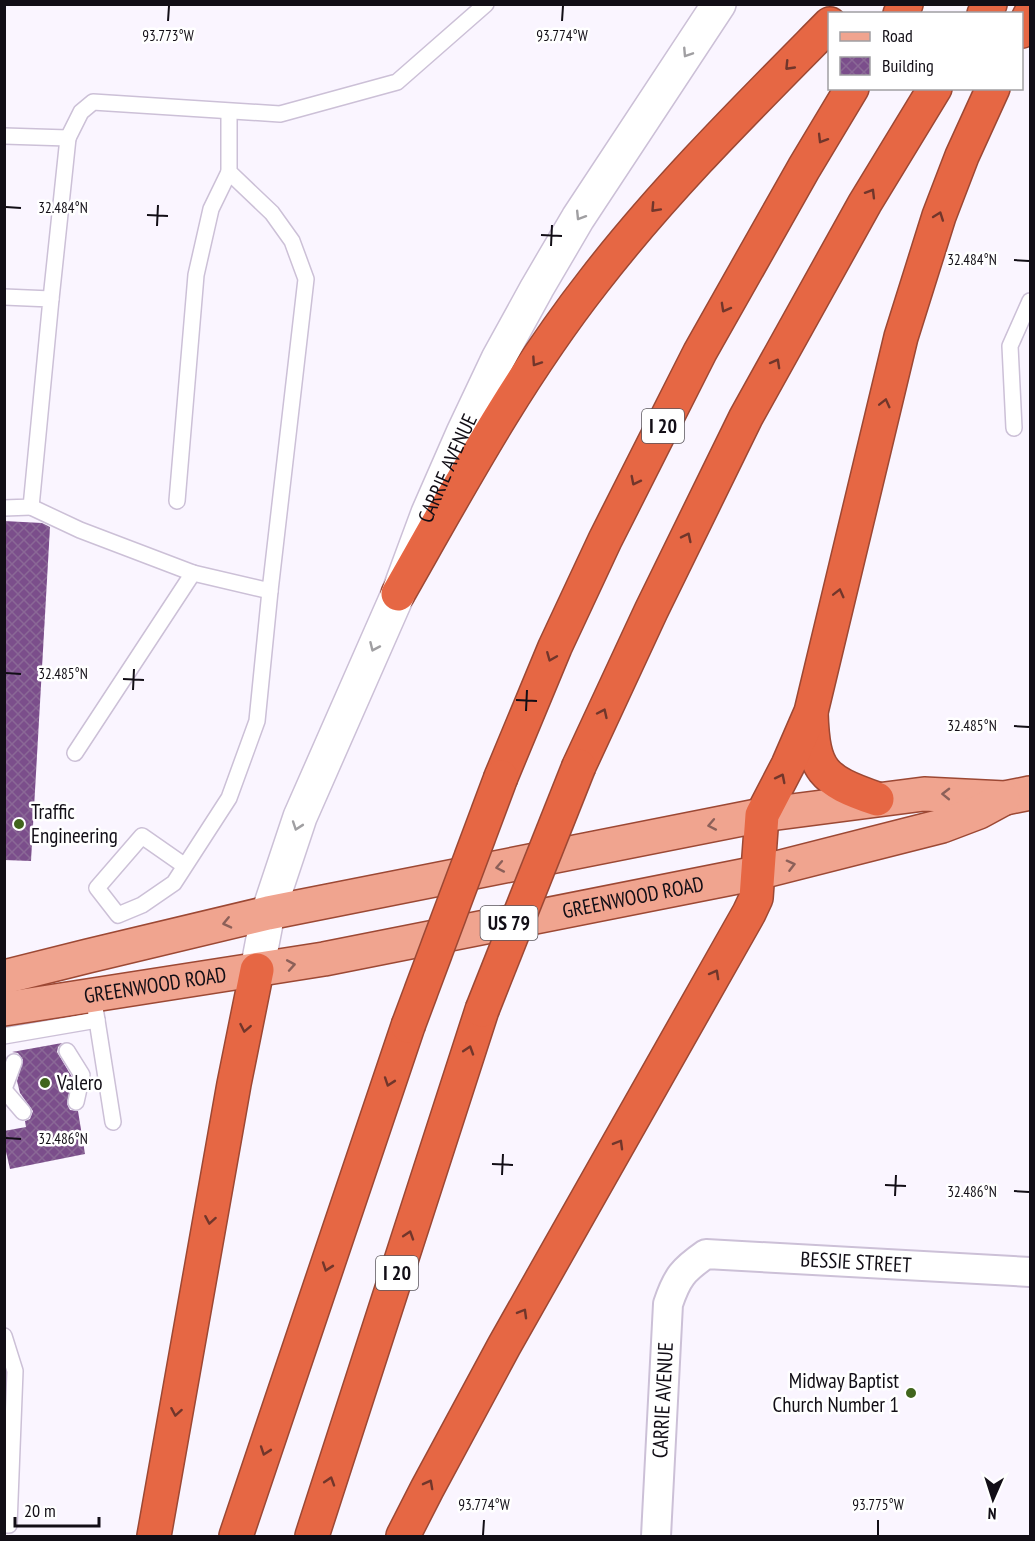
<svg xmlns="http://www.w3.org/2000/svg" width="1035" height="1541" font-family="'PT Sans Narrow',sans-serif">
<style>
.building{fill:url(#building-cross-hatch)}
.lines{fill:none;stroke-linecap:round;stroke-linejoin:round}
.lane-casing{stroke:#ccc0d7;stroke-width:18}
.street-casing{stroke:#ccc0d7;stroke-width:32}
.secondary-casing{stroke:#ccc0d7;stroke-width:36}
.primary-casing{stroke:#9c4834;stroke-width:36}
.highway-casing{stroke:#9c4834;stroke-width:36}
.lane{stroke:#fff;stroke-width:15}
.street{stroke:#fff;stroke-width:28}
.secondary{stroke:#fff;stroke-width:33}
.primary{stroke:#f0a48f;stroke-width:33}
.highway{stroke:#e66744;stroke-width:33}
.highway-bridge-casing{stroke:#9c4834;stroke-width:36;stroke-linecap:butt}
.highway-bridge{stroke:#e66744;stroke-width:33}
.oneway{stroke:#a09fa2}
.oneway2{stroke:#71362b}
.oneway3{stroke:#8c6059}
.ticks{fill:none;stroke:#120e16;stroke-width:2}
.poi-dot{fill:#41651d;stroke:#fff;stroke-width:2}
.labels{text-anchor:middle;stroke-width:5;stroke-linejoin:round;paint-order:stroke}
.shield{fill:#fff;stroke:#59565c;stroke-width:1.5}
.shield-label{font-size:20px;font-weight:bold;fill:#120e16}
.street-label{font-size:21px;fill:#120e16;stroke:#fff}
.poi-label{font-size:21px;fill:#120e16;stroke:#fff;text-anchor:start}
.ticks-label{font-size:15px;text-anchor:middle;fill:#120e16;stroke:#fff;stroke-width:5;stroke-linejoin:round;paint-order:stroke}
</style>
<defs>
<pattern id="building-cross-hatch" width="8" height="8" patternUnits="userSpaceOnUse" patternTransform="scale(1.5)"><rect width="8" height="8" fill="#7b4e8b"/><path d="M0 0l8 8M0 8l8-8" fill="none" stroke="#8a6896"/></pattern>
</defs>
<rect width="100%" height="100%" fill="#faf5ff"/>
<g class="building">
<path d="M4,521L42,523L50,527L31,861L4,860Z"/>
<path d="M62,1043L58,1047L57,1052L72,1077L67,1104L70,1110L78,1111L85,1154L10,1169L4,1143V1131L26,1127L25,1121L30,1119L33,1111L20,1093L17,1081L23,1060L18,1053L12,1052Z"/>
</g>
<g class="lines">
<g class="lane-casing">
<g id="lane">
<path d="M4,136L68,138L51,299"/>
<path d="M68,138L81,112L93,102L280,114L397,82L486,4"/>
<path d="M4,297L51,299L31,507L4,508"/>
<path d="M1014,428L1010,346L1030,301"/>
<path d="M177,501L196,275L211,209L229,172"/>
<path d="M31,507L80,530L193,573L75,753"/>
<path d="M193,573L270,591L306,279L292,241L272,213L229,172V112"/>
<path d="M185,866L142,836L97,888L118,915L142,905L174,883L229,798L257,721L270,591"/>
<path d="M93,995L113,1122"/>
<path d="M4,1036L97,1020"/>
<path d="M67,1051L82,1075L76,1102"/>
<path d="M4,1089L14,1062"/>
<path d="M4,1090L23,1112"/>
<path d="M4,1336L15,1371L9,1525H4"/>
</g>
</g>
<g class="street-casing">
<g id="street">
<path id="s1" d="M656,1536L668,1304C677,1277 683,1270 706,1254L1030,1272"/>
</g>
</g>
<g class="secondary-casing">
<g id="secondary">
<path id="s2" d="M257,970L268,913L300,817L398,594L428,513L463,433L498,359L537,288L578,218L719,4"/>
</g>
</g>
<g class="primary-casing">
<g id="primary">
<path d="M4,977L88,956L268,913L762,815L924,794L1005,798L1030,793"/>
<path id="s3" d="M4,1009L324,959L757,873L942,826L979,812L1003,799"/>
</g>
</g>
<g class="highway-casing">
<g id="highway">
<path d="M900,14L906,4"/>
<path d="M984,14L990,4"/>
<path d="M1022,31L1030,15"/>
<path d="M398,594C459,487 517,379 593,282C664,190 748,107 830,24"/>
<path d="M811,713C813,771 822,780 877,799"/>
<path d="M579,766L651,611L746,417L865,203L935,88"/>
<path d="M501,777L555,647L605,540L700,352L804,168L852,88"/>
<path d="M154,1536L234,1084L257,970"/>
<path d="M236,1536L408,1026"/>
<path d="M312,1536L482,1010"/>
<path d="M403,1536L427,1489L504,1346L749,913L756,898L762,815L788,765L811,712L901,337L939,216L962,156L993,88"/>
</g>
</g>
<use href="#lane" class="lane"/>
<use href="#street" class="street"/>
<use href="#secondary" class="secondary"/>
<use href="#primary" class="primary"/>
<use href="#highway" class="highway"/>
<g class="highway-bridge-casing">
<g id="highway-bridge">
<path d="M482,1010L579,766"/>
<path d="M408,1026L501,777"/>
</g>
</g>
<use href="#highway-bridge" class="highway-bridge"/>
</g>
<defs><path id="oneway-chevron" d="M-2-3.5L2.5 0L-2 3.5" fill="none" stroke-width="1.6" stroke-linecap="round" stroke-linejoin="round" transform="scale(1.5)"/></defs>
<g class="oneway">
<use href="#oneway-chevron" transform="translate(687 53) rotate(123)"/>
<use href="#oneway-chevron" transform="translate(580 216) rotate(122)"/>
<use href="#oneway-chevron" transform="translate(374 647) rotate(114)"/>
<use href="#oneway-chevron" transform="translate(297 826) rotate(109)"/>
</g>
<g class="oneway2">
<use href="#oneway-chevron" transform="translate(789 66) rotate(134)"/>
<use href="#oneway-chevron" transform="translate(822 139) rotate(121)"/>
<use href="#oneway-chevron" transform="translate(871 193) rotate(-59)"/>
<use href="#oneway-chevron" transform="translate(655 208) rotate(133)"/>
<use href="#oneway-chevron" transform="translate(939 216) rotate(-70)"/>
<use href="#oneway-chevron" transform="translate(725 308) rotate(119)"/>
<use href="#oneway-chevron" transform="translate(536 362) rotate(124)"/>
<use href="#oneway-chevron" transform="translate(776 363) rotate(-61)"/>
<use href="#oneway-chevron" transform="translate(885 403) rotate(-76)"/>
<use href="#oneway-chevron" transform="translate(635 481) rotate(117)"/>
<use href="#oneway-chevron" transform="translate(687 537) rotate(-64)"/>
<use href="#oneway-chevron" transform="translate(839 593) rotate(-76)"/>
<use href="#oneway-chevron" transform="translate(551 657) rotate(112)"/>
<use href="#oneway-chevron" transform="translate(603 713) rotate(-65)"/>
<use href="#oneway-chevron" transform="translate(781 778) rotate(-63)"/>
<use href="#oneway-chevron" transform="translate(715 974) rotate(-61)"/>
<use href="#oneway-chevron" transform="translate(245 1028) rotate(101)"/>
<use href="#oneway-chevron" transform="translate(469 1050) rotate(-72)"/>
<use href="#oneway-chevron" transform="translate(389 1082) rotate(109)"/>
<use href="#oneway-chevron" transform="translate(619 1144) rotate(-60)"/>
<use href="#oneway-chevron" transform="translate(210 1220) rotate(100)"/>
<use href="#oneway-chevron" transform="translate(409 1235) rotate(-72)"/>
<use href="#oneway-chevron" transform="translate(327 1267) rotate(109)"/>
<use href="#oneway-chevron" transform="translate(523 1313) rotate(-60)"/>
<use href="#oneway-chevron" transform="translate(176 1412) rotate(100)"/>
<use href="#oneway-chevron" transform="translate(265 1451) rotate(109)"/>
<use href="#oneway-chevron" transform="translate(330 1481) rotate(-72)"/>
<use href="#oneway-chevron" transform="translate(429 1484) rotate(-62)"/>
</g>
<g class="oneway3">
<use href="#oneway-chevron" transform="translate(946 794) rotate(-179)"/>
<use href="#oneway-chevron" transform="translate(712 825) rotate(169)"/>
<use href="#oneway-chevron" transform="translate(791 865) rotate(-14)"/>
<use href="#oneway-chevron" transform="translate(500 867) rotate(169)"/>
<use href="#oneway-chevron" transform="translate(227 923) rotate(167)"/>
<use href="#oneway-chevron" transform="translate(291 965) rotate(-10)"/>
</g>
<path class="ticks" d="M168,21L169,6M562,21L563,6M6,207L21,208M147,215L168,216M157,226L158,205M541,235L562,236M551,246L552,225M1014,260L1029,261M6,673L21,674M123,679L144,680M133,690L134,669M516,700L537,701M526,711L527,690M1014,726L1029,727M6,1138L21,1139M492,1164L513,1165M502,1175L503,1154M885,1185L906,1186M1014,1191L1029,1192M895,1196L896,1175M483,1535L484,1520M878,1535V1520"/>
<g class="poi-dot">
<circle cx="19" cy="824" r="6"/>
<circle cx="45" cy="1083" r="6"/>
<circle cx="911" cy="1393" r="6"/>
</g>
<g class="labels">
<g class="shield">
<rect x="642" y="409" width="42" height="34" rx="4.5"/>
<rect x="480.5" y="906" width="57" height="34" rx="4.5"/>
<rect x="376" y="1256" width="42" height="34" rx="4.5"/>
</g>
<g class="shield-label">
<text x="663" y="433">I 20</text>
<text x="509" y="930">US 79</text>
<text x="397" y="1280">I 20</text>
</g>
<g class="street-label">
<text dy="7" stroke="none"><textPath href="#s2" startOffset="538">CARRIE AVENUE</textPath></text>
<text dy="7" stroke="none"><textPath href="#s3" startOffset="639">GREENWOOD ROAD</textPath></text>
<text dy="7" stroke="none"><textPath href="#s3" startOffset="153">GREENWOOD ROAD</textPath></text>
<text dy="7" stroke="none"><textPath href="#s1" startOffset="447">BESSIE STREET</textPath></text>
<text dy="7" stroke="none"><textPath href="#s1" startOffset="136">CARRIE AVENUE</textPath></text>
</g>
<g class="poi-label">
<text x="31" y="819">Traffic<tspan x="31" dy="24">Engineering</tspan></text>
<text x="57" y="1090">Valero</text>
<text x="899" y="1388" text-anchor="end">Midway Baptist<tspan x="899" dy="24">Church Number 1</tspan></text>
</g>
</g>
<g class="ticks-label">
<text x="168" y="41">93.773°W</text>
<text x="562" y="41">93.774°W</text>
<text x="63" y="213">32.484°N</text>
<text x="972" y="265">32.484°N</text>
<text x="63" y="679">32.485°N</text>
<text x="972" y="731">32.485°N</text>
<text x="63" y="1144">32.486°N</text>
<text x="972" y="1197">32.486°N</text>
<text x="484" y="1510">93.774°W</text>
<text x="878" y="1510">93.775°W</text>
</g>
<rect width="1035" height="1541" fill="none" stroke="#120e16" stroke-width="12"/>
<rect x="828" y="12" width="195" height="78" fill="#ffffff" stroke="#a09fa2" stroke-width="1.5"/>
<rect x="840" y="32" width="30" height="9" fill="#f0a48f" stroke="#a09fa2" stroke-width="1.5"/>
<text x="882" y="42" font-size="18" fill="#120e16">Road</text>
<rect x="840" y="57" width="30" height="18" fill="url(#building-cross-hatch)" stroke="#a09fa2" stroke-width="1.5"/>
<text x="882" y="72" font-size="18" fill="#120e16">Building</text>
<g transform="translate(993 1499) rotate(183)" stroke="#ffffff" stroke-width="4.5" paint-order="stroke">
<path d="M0-4.5L10 22L0 15L-10 22Z" fill="#120e16"/>
<text y="-9" font-size="16" font-weight="bold" text-anchor="middle" fill="#120e16">N</text>
</g>
<path d="M15 1517v9h84v-9" fill="none" stroke="#120e16" stroke-width="3"/>
<text x="24" y="1517" font-size="18" fill="#120e16" stroke="#ffffff" stroke-width="4.5" paint-order="stroke">20 m</text>
</svg>
